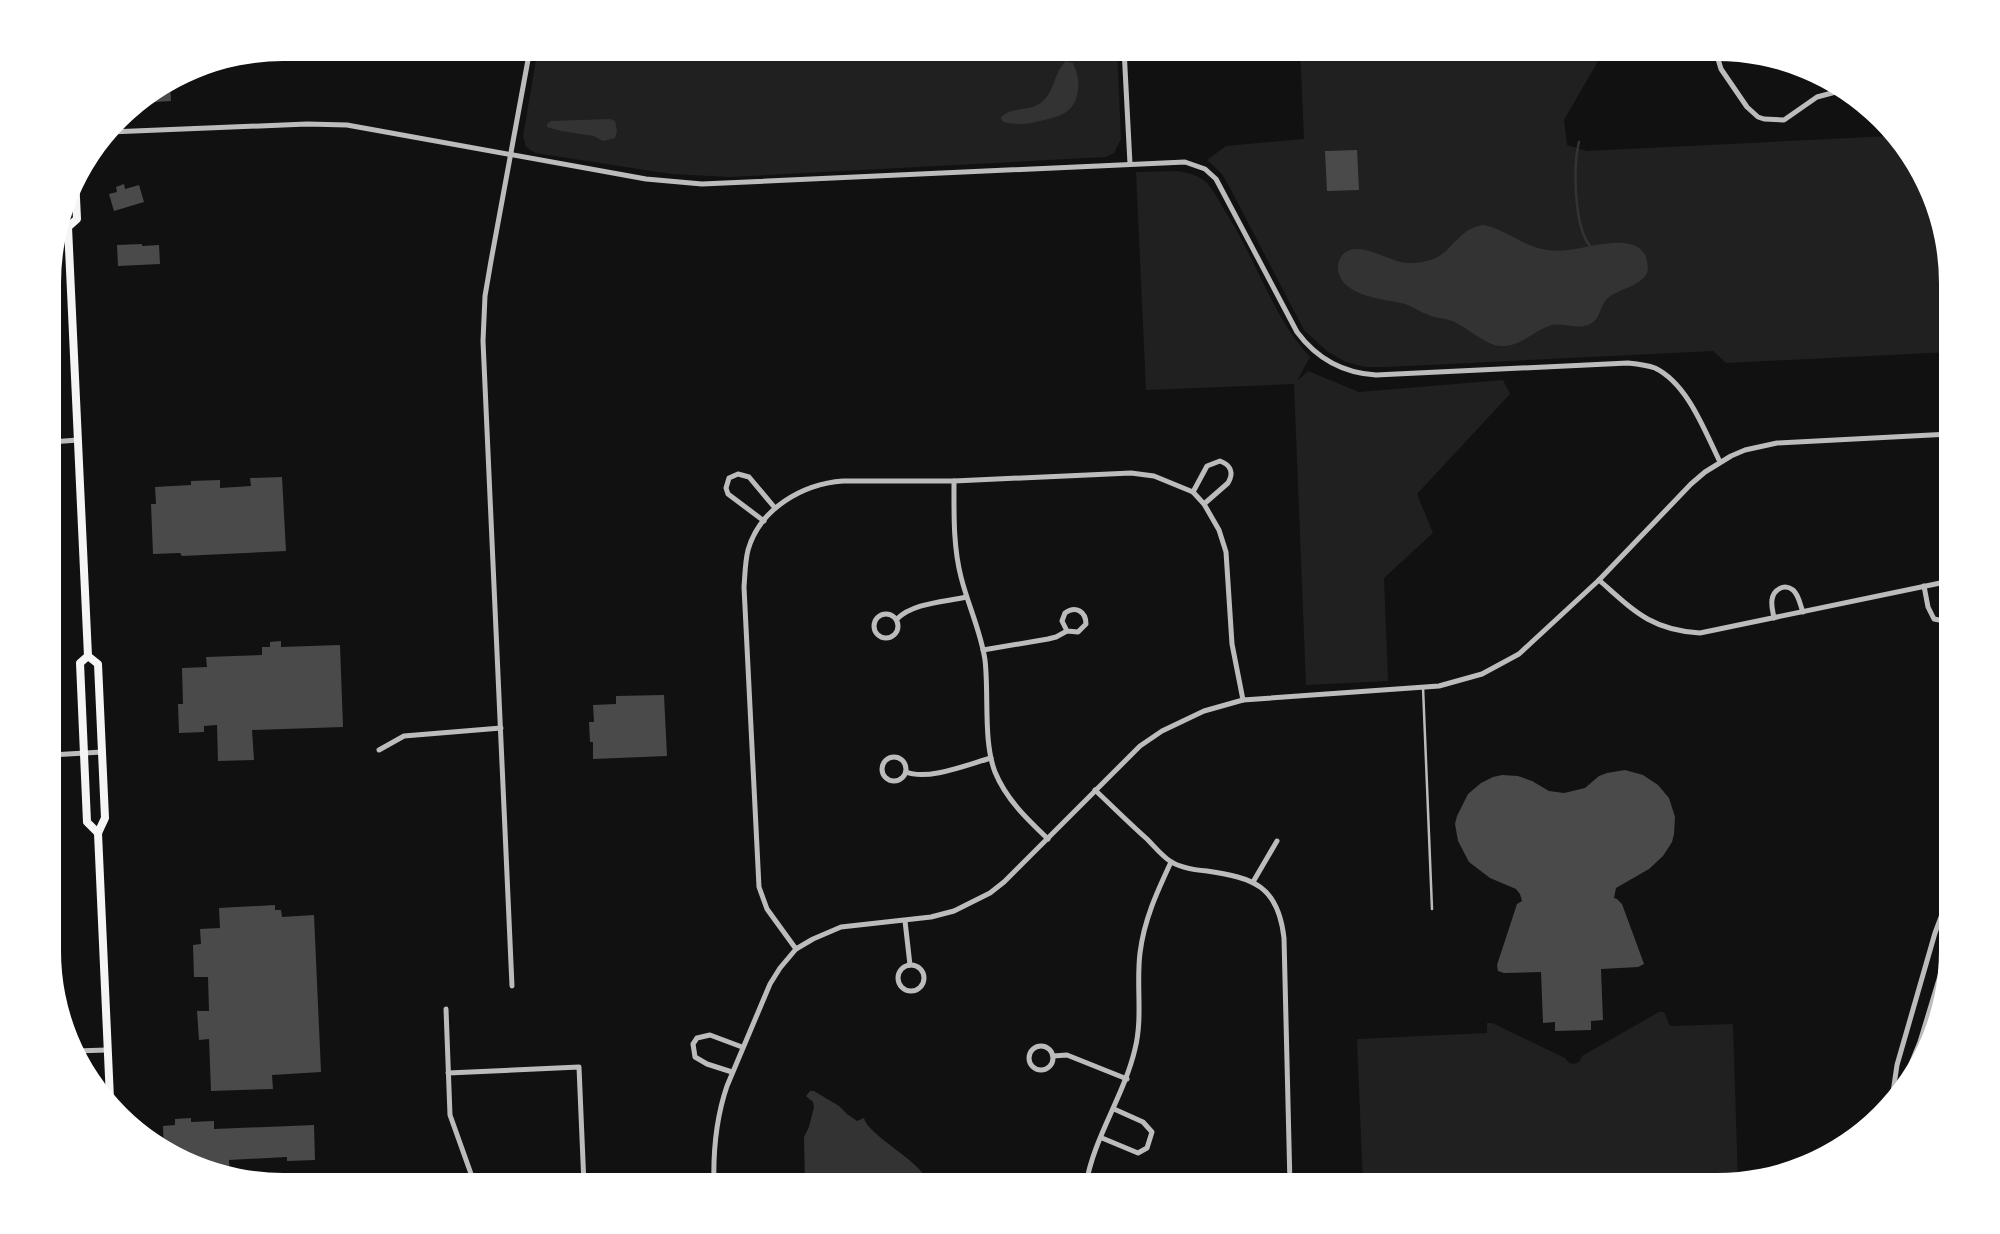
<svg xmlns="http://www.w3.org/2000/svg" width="2000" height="1234" font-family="'Varela Round',sans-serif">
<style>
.green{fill:#202020}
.water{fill:#333}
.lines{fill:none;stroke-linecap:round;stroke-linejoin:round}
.stream{stroke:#333;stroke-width:2.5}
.building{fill:#4a4a4a}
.service{stroke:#bcbcbc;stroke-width:2.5}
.minor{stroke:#bcbcbc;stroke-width:5}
.primary{stroke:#f5f5f5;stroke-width:8}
</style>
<rect width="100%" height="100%" fill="#111"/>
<g class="green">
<path d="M538,49H1117L1121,139L1114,153L1106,157L730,177L671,174L535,153L526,147L523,136Z"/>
<path d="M1300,49H1605L1564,120L1567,145L1587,151L1891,136L1919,166L1950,268V352L1726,363L1713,351L1387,367H1365L1346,362L1328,352L1304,330L1230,188L1222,174L1207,160L1226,146L1304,139Z"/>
<path d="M1177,171C1188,173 1199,175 1207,183C1215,192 1221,205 1228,216C1257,262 1273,317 1310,357L1297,381L1308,371L1359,392L1503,380L1510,394L1417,494L1433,533L1384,578L1388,681L1306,685L1294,384L1146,390L1136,172Z"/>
<path d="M1659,1012H1664L1670,1026L1733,1024L1738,1183L1731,1185H1363L1357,1039L1487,1033V1023H1492L1565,1058L1569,1063C1576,1065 1580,1063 1582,1056Z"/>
</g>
<g class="water">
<path d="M1066,61L1073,63C1078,75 1080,82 1077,95C1073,114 1057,117 1040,121C1028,124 1013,126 1002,121L1001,117C1012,106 1032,112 1043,101C1055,90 1054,72 1066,61Z"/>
<path d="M610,119L615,121L617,131L615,138L603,141L594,136L561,131L547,127V124L551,121Z"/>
<path d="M1483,225C1505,229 1520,244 1542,249C1550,251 1559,251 1568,250C1588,248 1636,231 1646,257C1647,262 1649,268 1647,273C1640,287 1617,289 1607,299C1599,307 1601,319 1590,324C1576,331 1563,321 1549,326C1532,332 1520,347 1501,346C1485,346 1466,325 1449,320C1442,318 1435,318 1429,315C1420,312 1413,307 1405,304C1385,299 1342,297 1338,270C1337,264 1340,255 1346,252C1359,242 1387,259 1401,262C1409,264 1419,263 1427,261C1452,256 1456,229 1483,225Z"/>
<path d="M810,1091H814L839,1106L847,1114L857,1121L864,1118C866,1131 905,1154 917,1167C922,1172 927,1179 931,1185H805L804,1137L809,1127L814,1107L813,1102L806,1096Z"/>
</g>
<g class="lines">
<path class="stream" d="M1579,142C1573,166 1574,227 1590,246"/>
</g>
<g class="building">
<path d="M170,82L171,101L154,102V92Z"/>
<path d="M1357,150L1359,190L1327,191L1325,151Z"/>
<path d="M124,184L125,189L139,185L144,202L114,211L109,194L117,192L116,187Z"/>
<path d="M142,244V246L159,245L160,264L118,266L117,245Z"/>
<path d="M282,477L286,551L182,556L180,553L153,554L151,504H156L155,487L191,485V481L220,480V488L251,486L250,478Z"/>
<path d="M281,641V647L340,645L343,727L252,730L254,760L218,761L217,725L204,726V732L179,733L178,704H183L182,668L207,667L206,657L262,655V647H270V642Z"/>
<path d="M664,695L667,756L593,759V742H590L589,722H594L593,705L616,704V696Z"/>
<path d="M1625,770L1643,775L1658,785L1669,798L1675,817L1674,834L1672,842L1663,856L1649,869L1616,888L1614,898L1617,899L1622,904L1644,964L1638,967L1601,969L1603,1020L1591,1021V1030L1555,1031V1022L1543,1023L1541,972L1504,973L1498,971L1497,965L1517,904L1522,901L1520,894L1516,889L1490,878L1469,862L1458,841L1455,824L1457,816L1468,794L1481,783L1493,777L1502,775L1518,776L1532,781L1549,791L1564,793L1585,788L1599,776L1607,773Z"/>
<path d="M275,905V910H281L282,917L314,915L321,1072L272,1075L273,1089L211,1091L209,1039L199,1040L197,1011H209L208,977H194L193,945L201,944L200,929L220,928L219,908Z"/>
<path d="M191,1118V1122L214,1121V1129L314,1125L315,1160L287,1161V1157L229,1160L230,1178L222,1177L213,1173V1163L202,1164V1167L164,1151L163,1126L175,1125V1119Z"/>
</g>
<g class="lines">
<path class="service" d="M1423,687L1432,909"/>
<g class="minor">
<path d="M1124,49L1130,164"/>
<path d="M1715,49L1721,69L1747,107L1758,117L1764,119L1784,120L1817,97L1847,89"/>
<path d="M110,132L307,124L347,125L646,179L702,184L1185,162L1205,169L1216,179L1297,332C1317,359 1343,373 1376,375L1628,363C1638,364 1647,365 1655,368C1688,384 1705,432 1720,462"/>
<path d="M51,442L78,440"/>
<path d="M954,481C954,513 953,546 961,577C968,605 981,632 985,660C989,694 983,741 995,772C1006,799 1027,819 1048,839"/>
<path d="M1193,492L1207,466L1220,461C1231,465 1234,473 1228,483L1204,504"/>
<path d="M764,521L728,494L726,488L729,478L738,474L749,477L775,508"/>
<path d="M1599,580C1634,611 1651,630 1700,633L1950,581"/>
<path d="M1924,586L1928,607L1934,619L1944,621L1950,618"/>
<circle cx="886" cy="626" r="12"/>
<path d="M1774,618C1773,612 1771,606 1772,600C1773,590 1784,583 1793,590C1799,595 1800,605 1803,612"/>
<path d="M897,619C913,603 944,602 966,597"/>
<path d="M983,650L1048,639L1056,637L1067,631L1078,632L1086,624C1086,612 1076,605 1065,613L1062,621L1067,631"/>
<path d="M379,750L404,736L501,728"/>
<path d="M51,755L102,752"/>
<circle cx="894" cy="769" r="12"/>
<path d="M906,772C928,781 969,764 991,758"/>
<path d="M1095,790C1112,806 1129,823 1147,839C1154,846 1162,856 1170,861C1180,868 1195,870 1207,871C1253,878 1278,885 1284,938L1290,1185"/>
<path d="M1949,860L1948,889L1951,919"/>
<path d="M1253,882L1277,841"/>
<path d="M905,921L910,965"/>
<path d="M796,949L767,909L759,887L744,587C745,575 745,562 748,550C760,508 803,484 843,481H954L1131,473L1154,476L1193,492L1204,504L1219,530L1226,552L1232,644L1243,700"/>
<circle cx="911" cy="978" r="13"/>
<path d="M512,986L483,341L485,296L491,261L530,49"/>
<path d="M446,1009L450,1115L475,1185"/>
<circle cx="1041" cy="1058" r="12"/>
<path d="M75,1051L107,1050"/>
<path d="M1053,1056L1067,1055L1127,1079"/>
<path d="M732,1072L707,1064L695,1057L693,1044L697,1038L710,1035L742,1047"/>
<path d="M448,1073L579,1067L584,1185"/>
<path d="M1907,1085L1909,1069L1920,1042L1940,976L1951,921"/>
<path d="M1892,1099L1897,1065L1935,933L1949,896"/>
<path d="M1102,1138L1138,1153L1147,1148L1152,1132L1143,1122L1114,1109"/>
<path d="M714,1185C713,1151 716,1118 727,1086L770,984L780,968L796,949L813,939L841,927L931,917L954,911L990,893L1004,882L1140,746L1162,731L1204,711L1243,700L1439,686L1482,674L1519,654L1599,580L1691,484L1705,472L1731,456L1745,450L1777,443L1950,434"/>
<path d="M1086,1185C1093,1139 1124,1096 1135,1049C1143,1017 1136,985 1140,953C1144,920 1157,892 1171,862"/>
</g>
<g class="primary">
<path d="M68,227L88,656L98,664L105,818L98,833L110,1099"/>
<path d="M68,227L77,219L75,177"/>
<path d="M88,656L80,663L87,822L98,833"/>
</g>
</g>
<path d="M0 0H2000V1234H0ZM283 61H1717A222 222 0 0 1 1939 283V951A222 222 0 0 1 1717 1173H283A222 222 0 0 1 61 951V283A222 222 0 0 1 283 61Z" fill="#fff" fill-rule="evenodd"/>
</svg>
